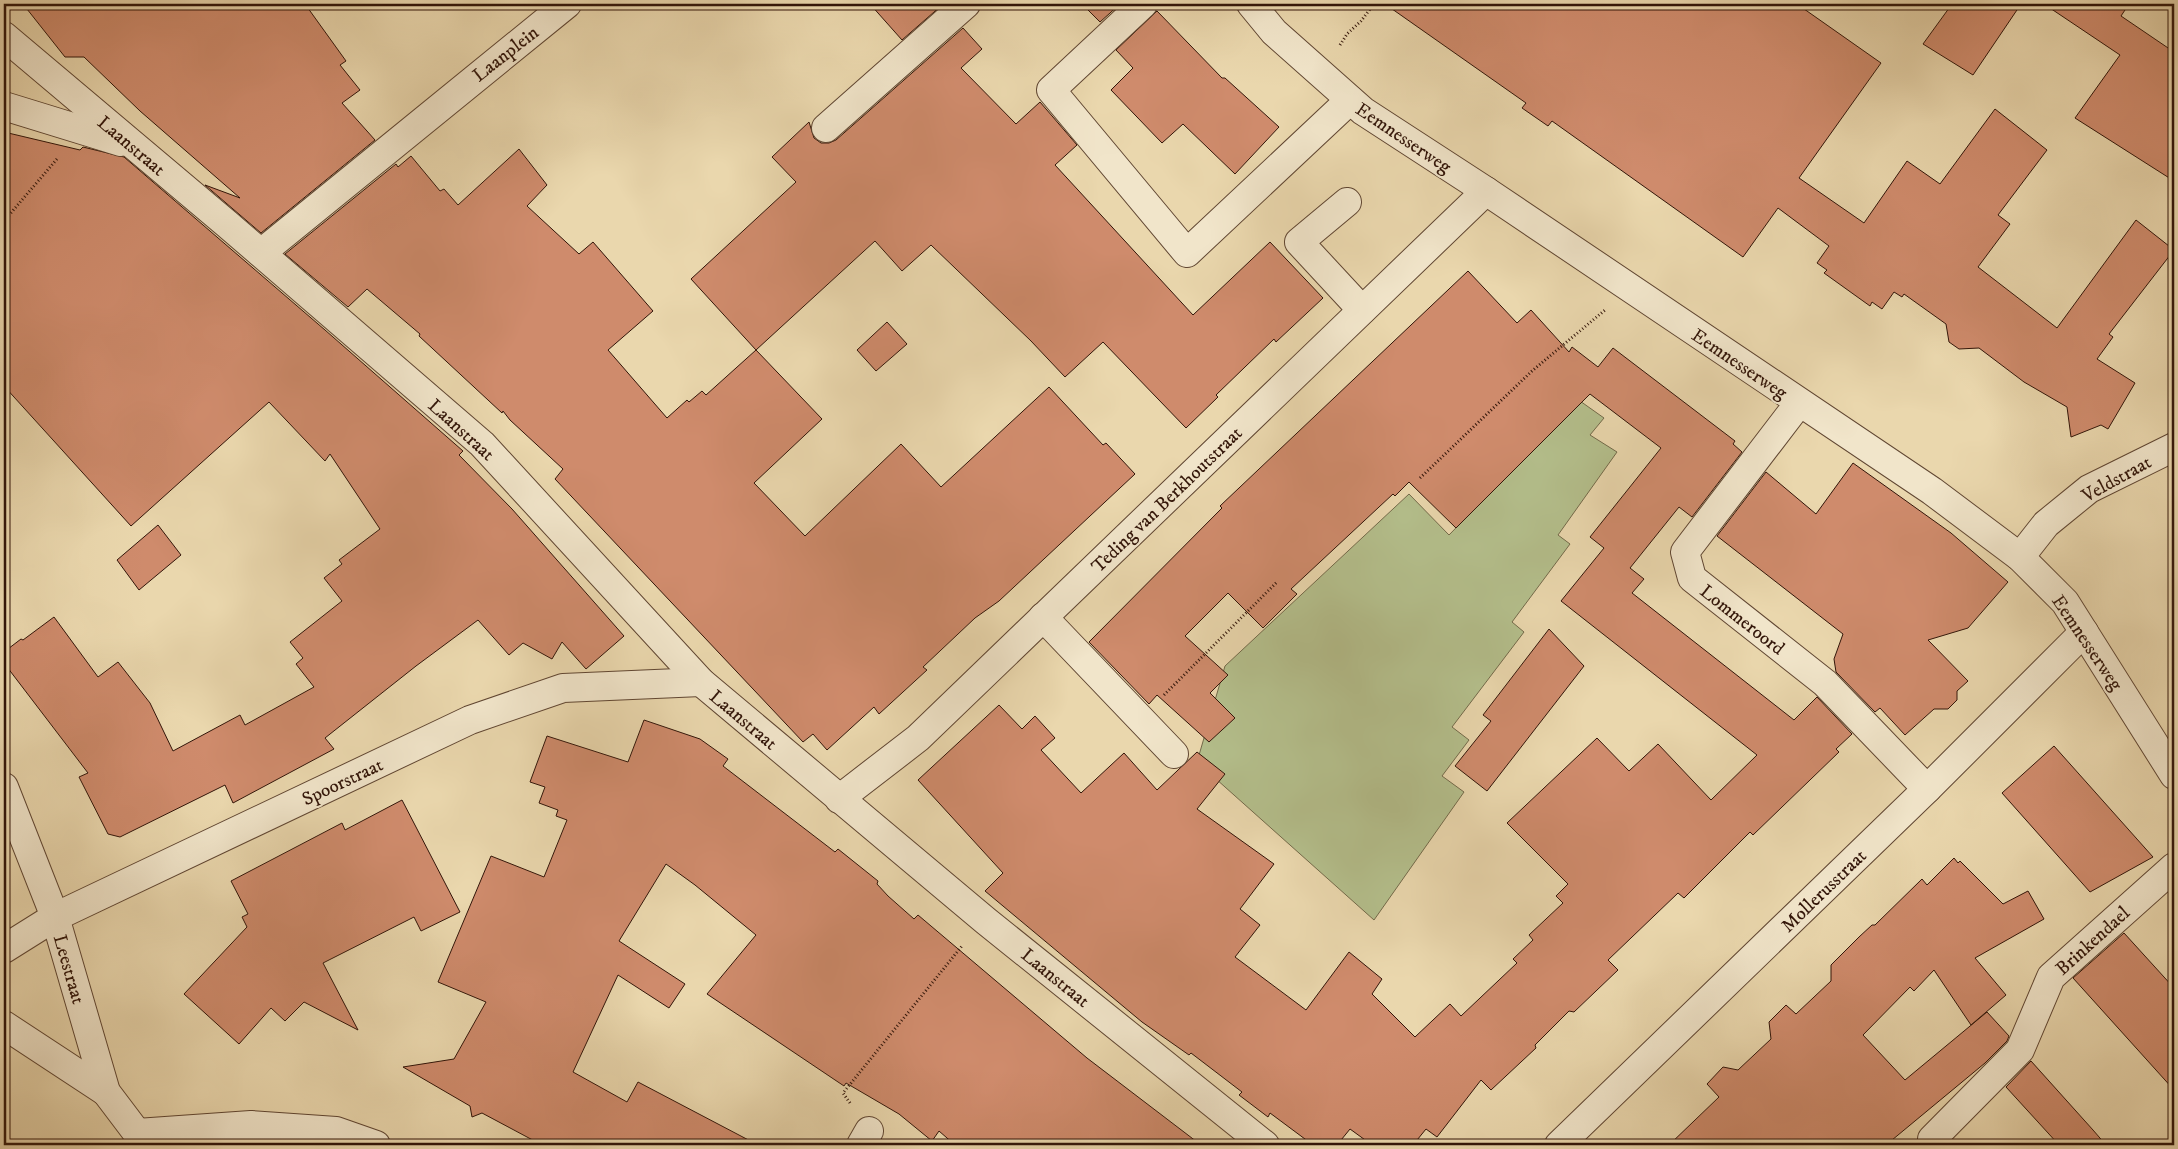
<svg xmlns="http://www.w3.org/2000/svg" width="2178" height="1149" font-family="'IM FELL DW Pica',serif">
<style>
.green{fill:#b4bf8c;stroke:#736a4a}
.building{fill:#cf8b6c;stroke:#321509}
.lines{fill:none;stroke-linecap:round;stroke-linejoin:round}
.minor-casing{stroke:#604632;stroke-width:30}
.path{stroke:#321509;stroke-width:3;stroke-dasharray:1 2.5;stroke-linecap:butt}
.minor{stroke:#f1e5ca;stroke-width:28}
.labels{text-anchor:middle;stroke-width:4;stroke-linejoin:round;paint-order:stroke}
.street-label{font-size:19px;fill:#321509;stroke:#f1e5ca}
</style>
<rect width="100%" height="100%" fill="#ead7ad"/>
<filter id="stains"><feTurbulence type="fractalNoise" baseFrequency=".004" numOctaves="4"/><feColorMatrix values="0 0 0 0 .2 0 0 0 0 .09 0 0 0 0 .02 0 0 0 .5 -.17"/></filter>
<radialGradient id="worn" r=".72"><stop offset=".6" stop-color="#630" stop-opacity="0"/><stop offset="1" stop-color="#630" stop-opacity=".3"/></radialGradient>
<path class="green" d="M1580,401L1604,418L1590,435L1617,452L1558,535L1570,544L1512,622L1524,632L1452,727L1469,740L1442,776L1464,792L1374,920L1197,762L1225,666L1409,494L1449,535Z"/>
<g class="building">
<path d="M23,4H305L346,61L340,65L360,90L342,103L375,140L261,233L205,185L240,198L140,111L84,57H65Z"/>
<path d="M870,4H941L942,5L902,40Z"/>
<path d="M1082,4H1120L1100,22Z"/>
<path d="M1385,4H1797L1881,63L1799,178L1864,223L1907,161L1940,184L1995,109L2047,150L1998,215L2010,224L1978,267L2057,328L2136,220L2174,250L2109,334L2113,337L2097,359L2135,383L2108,429L2101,425L2071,437L2067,407L2024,382L1979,348L1959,349L1949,342L1946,324L1904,294L1902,297L1894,292L1882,309L1872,302L1870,306L1824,273L1827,270L1817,263L1829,246L1778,208L1743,257L1552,121L1548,126L1522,108L1526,103Z"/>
<path d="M1952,4H2021L1973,75L1923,44Z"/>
<path d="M2044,4H2129L2121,16L2174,52V181L2075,118L2120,55Z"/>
<path d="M1157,11L1222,78H1225L1279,127L1235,174L1183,124L1162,143L1111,90L1133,68L1116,50Z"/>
<path d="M963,28L982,49L961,68L1016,124L1040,102L1077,145L1055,165L1193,315L1270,242L1323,298L1276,342L1274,339L1216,395L1218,397L1186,428L1103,342L1065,377L1031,341L931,245L902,271L875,241L756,350L822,419L754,483L805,536L901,444L941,487L1049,387L1103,445L1106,443L1135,474L999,601L975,618L923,667L927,670L879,714L874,707L827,750L813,734L803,742L555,479L563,469L510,420L503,411L502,413L419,336L420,334L367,289L348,307L285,254L396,164L398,167L411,156L440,191L444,189L458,205L519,149L547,185L527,206L579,254L593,242L653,311L608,350L667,418L687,400L689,402L702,391L706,395L756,350L691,279L796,182L772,157L809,122L814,138L821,143H829L836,140Z"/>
<path d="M4,132L80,150L83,147L124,157L325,330L463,451L459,455L512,509L624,636L586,669L562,642L552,659L523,643L509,655L478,620L416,666L325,738L334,749L233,803L225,785L120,837L108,834L79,777L88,773L4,663V652L21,639L23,640L54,617L98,677L118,662L150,703L173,751L240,715L245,725L314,687L296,664L303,658L290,642L342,601L324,578L342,564L339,560L380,529L330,454L325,461L269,402L131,526L4,386Z"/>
<path d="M1468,271L1517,323L1531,310L1569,352L1572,347L1598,367L1613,348L1735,441L1733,444L1742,452L1692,517L1679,507L1630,568L1644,579L1632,593L1794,720L1817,697L1852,734L1836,749L1839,752L1753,835L1750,832L1684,898L1678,893L1608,960L1618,970L1574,1012L1569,1011L1535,1045L1536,1048L1491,1090L1481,1080L1437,1137L1426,1129L1413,1145H1372L1350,1129L1337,1145H1313L1270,1113L1268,1117L1239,1095L1242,1092L1191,1053L1189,1055L1142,1022L985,891L1003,873L918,780L999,705L1022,729L1035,716L1055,738L1041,750L1081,793L1124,753L1157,790L1197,752L1225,774L1197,809L1274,864L1240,909L1260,925L1235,957L1306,1010L1349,952L1382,979L1372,994L1415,1037L1450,1004L1461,1016L1517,963L1513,959L1533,940L1529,935L1563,903L1556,896L1568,884L1507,823L1597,738L1629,771L1658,744L1711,800L1757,755L1561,601L1604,548L1590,537L1661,448L1590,394L1456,528L1409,482L1395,496L1393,494L1291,589L1297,594L1263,628L1228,593L1185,636L1228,675L1210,693L1235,718L1209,742L1157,695L1149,704L1089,642L1222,508L1220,506Z"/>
<path d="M887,322L907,344L876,371L857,350Z"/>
<path d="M1853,463L1951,533L2008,582L1968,628L1928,640L1968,681L1957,691V700L1948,709H1934L1905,735L1880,708L1875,712L1836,672L1834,659L1843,634L1717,536L1766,472L1816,514Z"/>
<path d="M158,525L181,555L139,590L117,560Z"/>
<path d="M1549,629L1584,666L1487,791L1455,766L1491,721L1483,715Z"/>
<path d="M644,720L700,739L728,759L723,766L835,852L838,849L878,881L877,884L888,896L914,919L918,915L1087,1058L1201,1145H955L939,1131L932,1141L899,1114L846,1083L844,1086L707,994L756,935L695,885L666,864L619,941L685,984L669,1008L618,975L573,1072L627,1102L638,1082L758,1145H542L482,1113L472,1117L470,1106L403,1067L454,1059L486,1002L438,982L491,856L544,877L567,820L556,816L558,810L539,803L545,787L530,782L547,736L628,762Z"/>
<path d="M2054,746L2153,857L2090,892L2002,793Z"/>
<path d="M402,800L460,912L421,931L414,917L323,963L358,1030L304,1002L285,1021L271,1008L239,1044L184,994L247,927L242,917L248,914L231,881L342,823L345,830Z"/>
<path d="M1954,858L1958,863L1960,861L2003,904L2028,891L2044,919L1975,958L2006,995L1971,1025L1934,970L1914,991L1910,987L1863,1035L1905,1080L1987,1012L2009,1036L2007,1041L1985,1063L1886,1145H1669L1719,1097L1707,1084L1723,1067L1738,1070L1771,1039L1769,1022L1786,1005L1796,1014L1831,981V965L1859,937L1872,925H1875L1922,879L1927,885Z"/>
<path d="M2124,933L2174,988V1090L2073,978Z"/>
<path d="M2031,1061L2093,1130L2106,1145H2059L2006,1087Z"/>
</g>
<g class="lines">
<g class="minor-casing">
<g id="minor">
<path d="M1143,4L1051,90L1187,253L1350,100"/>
<path d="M1251,4L1274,32L1363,111L1486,191L1932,491L2020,557L2065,602L2174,775"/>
<path d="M4,36L227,224L482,444L701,682L986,921L1265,1145"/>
<path d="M4,106L121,142"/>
<path d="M826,128L966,4"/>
<path d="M1347,202L1299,242L1362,310"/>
<path d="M261,253L567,4"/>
<path d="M1799,403L1685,552L1692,578L1825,683L1927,789"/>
<path d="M2020,557L2046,524L2089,489L2174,447"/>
<path d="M1043,617L1174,754"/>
<path d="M4,787L55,917L106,1092L137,1133L143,1145"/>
<path d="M839,799L918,738L1486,191"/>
<path d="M4,949L55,917L470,720L563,688L701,682"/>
<path d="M4,1025L106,1092"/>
<path d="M137,1133L251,1125L336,1131L376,1145"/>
<path d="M1932,1139L2020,1050L2051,977L2174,867"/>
<path d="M861,1145L869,1131"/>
<path d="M1559,1145L1927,789L2084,632"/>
</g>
</g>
<g class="path">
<path d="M1340,45L1347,34L1361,21L1374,4"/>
<path d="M4,221L57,159"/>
<path d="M1420,478L1532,371L1605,310"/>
<path d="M1164,695L1277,582"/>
<path d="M850,1103L843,1093L962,946"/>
</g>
<use href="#minor" class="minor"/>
</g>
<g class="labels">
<g class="street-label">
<text transform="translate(505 53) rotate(-38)" y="7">Laanplein</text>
<text transform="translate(1404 137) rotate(34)" y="7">Eemnesserweg</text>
<text transform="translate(132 145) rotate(40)" y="7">Laanstraat</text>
<text transform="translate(1740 363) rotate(34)" y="7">Eemnesserweg</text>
<text transform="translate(462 429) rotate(42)" y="7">Laanstraat</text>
<text transform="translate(2116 478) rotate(-29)" y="7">Veldstraat</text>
<text transform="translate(1166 499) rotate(-44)" y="7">Teding van Berkhoutstraat</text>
<text transform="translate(1743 619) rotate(38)" y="7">Lommeroord</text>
<text transform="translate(2088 642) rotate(56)" y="7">Eemnesserweg</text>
<text transform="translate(744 719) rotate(40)" y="7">Laanstraat</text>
<text transform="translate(342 781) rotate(-25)" y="7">Spoorstraat</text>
<text transform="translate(1823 890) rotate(-44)" y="7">Mollerusstraat</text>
<text transform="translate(2092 940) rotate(-42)" y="7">Brinkendael</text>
<text transform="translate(70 969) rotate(74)" y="7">Leestraat</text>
<text transform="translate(1056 977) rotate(39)" y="7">Laanstraat</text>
</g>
</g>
<rect width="2178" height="1149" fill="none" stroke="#ead7ad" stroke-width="20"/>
<rect x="5" y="5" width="2168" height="1139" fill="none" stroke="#321509" stroke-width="2.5"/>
<rect x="10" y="10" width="2158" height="1129" fill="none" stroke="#321509"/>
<rect width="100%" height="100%" filter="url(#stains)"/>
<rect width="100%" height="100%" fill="url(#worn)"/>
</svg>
